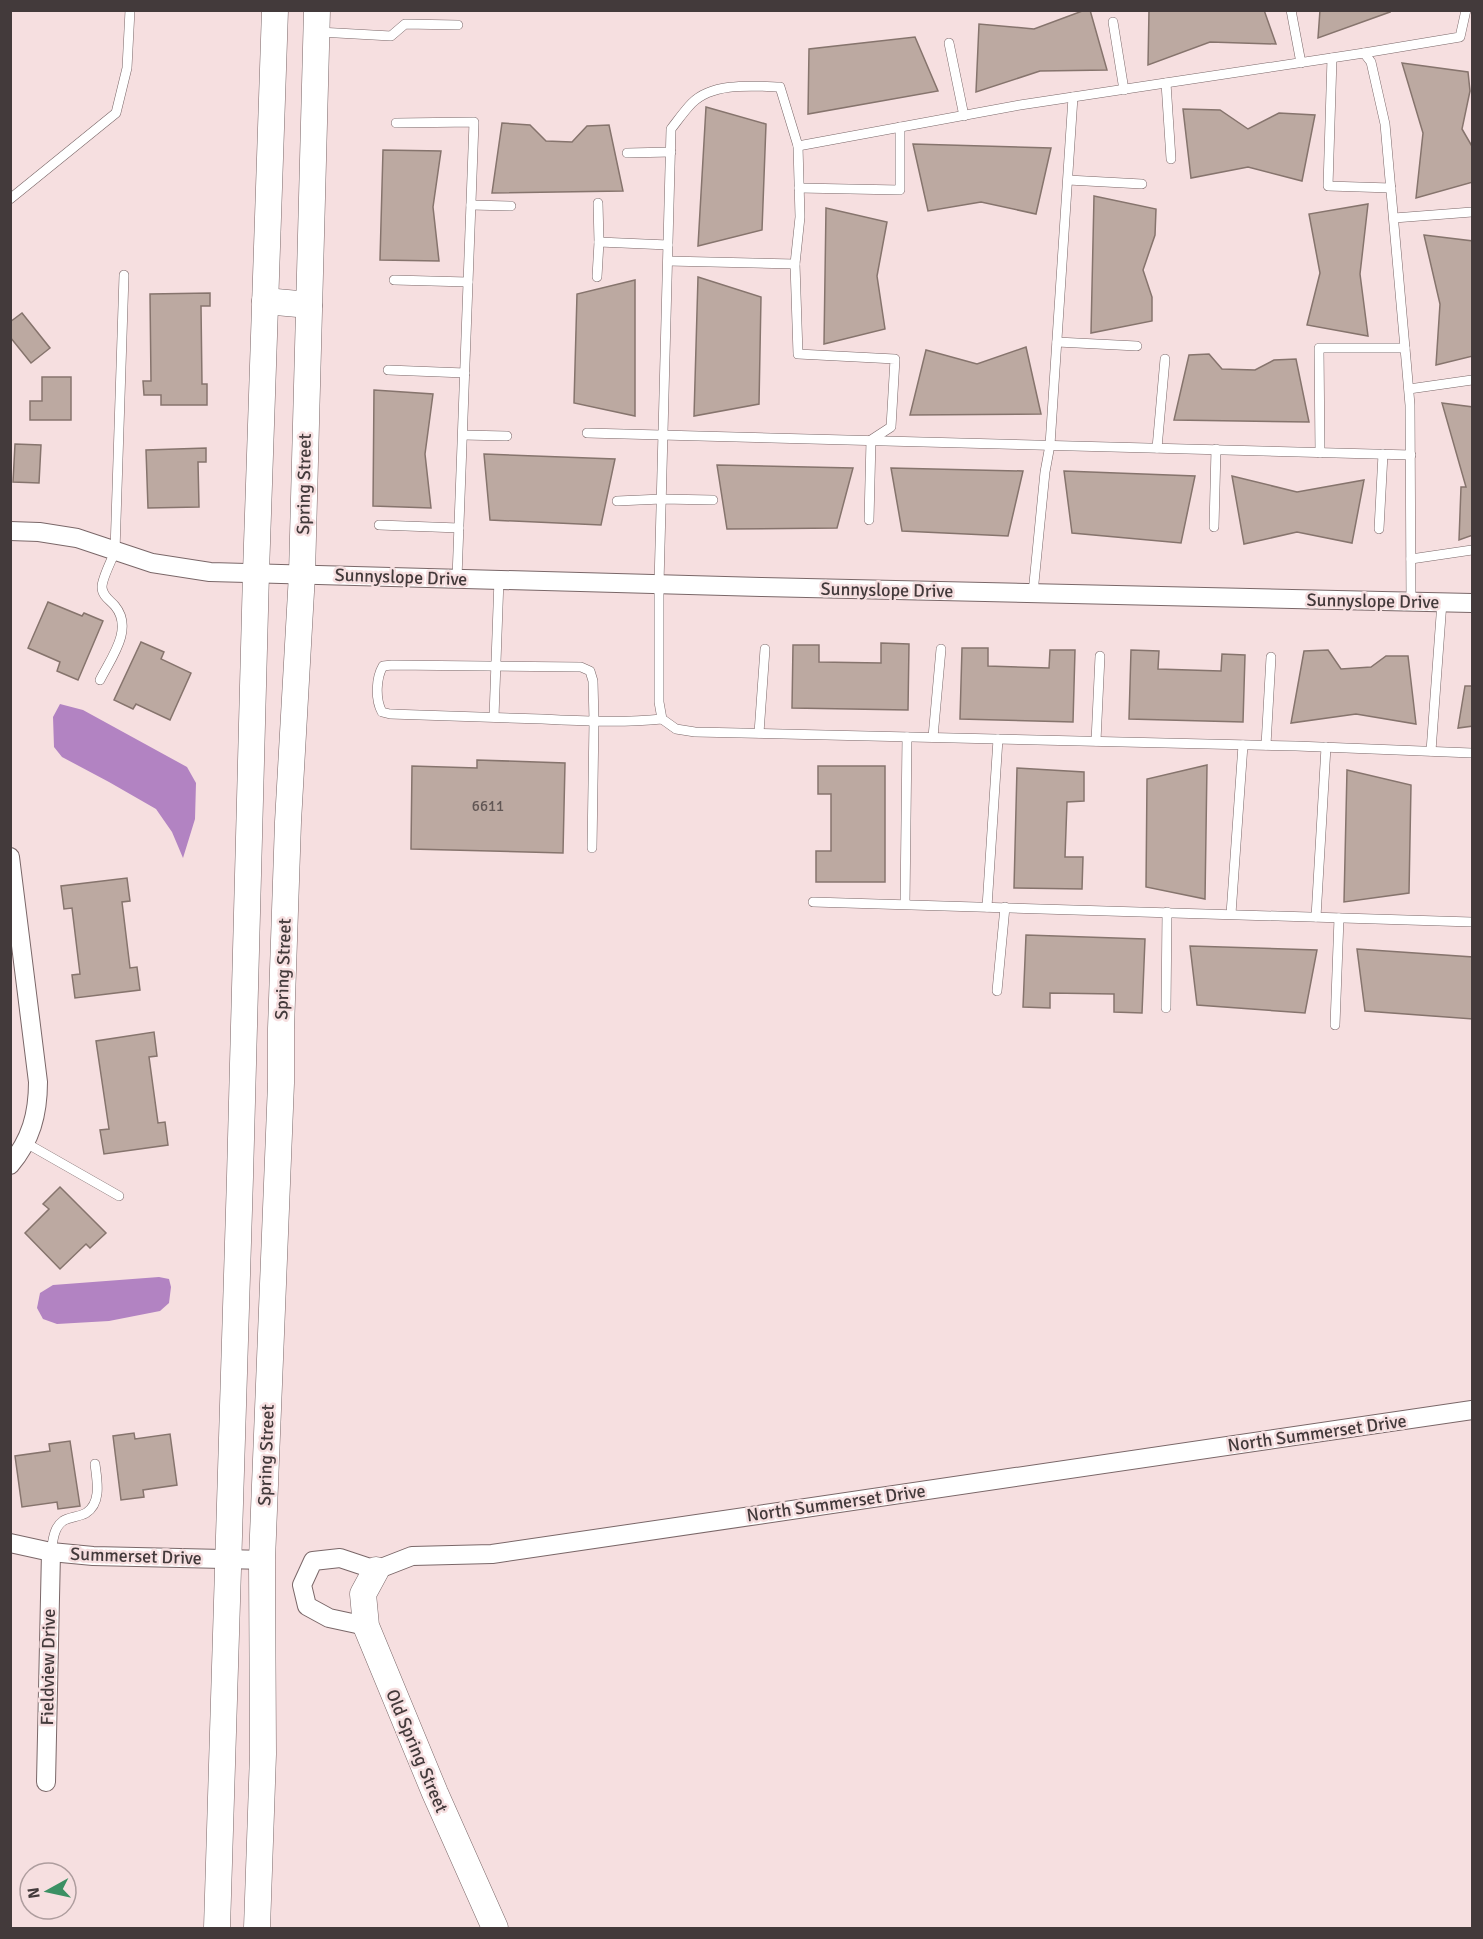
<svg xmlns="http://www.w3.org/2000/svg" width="1483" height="1939" font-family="Signika,sans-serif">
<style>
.water{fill:#b283c2}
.building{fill:#bca9a1;stroke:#86746d;stroke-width:1.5}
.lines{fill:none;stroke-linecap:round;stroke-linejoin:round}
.lane-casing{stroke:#7a6768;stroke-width:10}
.street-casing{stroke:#7a6768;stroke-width:20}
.secondary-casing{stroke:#7a6768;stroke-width:27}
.lane{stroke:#fff;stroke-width:9}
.street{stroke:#fff;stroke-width:18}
.secondary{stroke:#fff;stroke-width:26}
.labels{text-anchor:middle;stroke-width:5;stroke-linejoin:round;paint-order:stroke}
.number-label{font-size:15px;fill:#615654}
.street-label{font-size:18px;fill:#433a3b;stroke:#f6dfe0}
</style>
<rect width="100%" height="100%" fill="#f6dfe0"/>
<g class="water">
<path d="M60,704L83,710L187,767L196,783L195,819L183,858L172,832L156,809L109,782L62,757L54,747L53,717Z"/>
<path d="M159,1277L169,1279L171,1287L169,1303L160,1311L109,1321L57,1324L43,1319L37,1308L40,1293L53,1285Z"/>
</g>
<g class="building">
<path d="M1085,10H1090L1107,70L1040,71L976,92L979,24L1034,29Z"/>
<path d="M1149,10H1264L1276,44L1210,42L1148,65Z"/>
<path d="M1320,10H1389L1390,12L1318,38Z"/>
<path d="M915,37L938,91L808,114L809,49Z"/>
<path d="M1402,63L1468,72L1470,91L1462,129L1473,148V182L1416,198L1423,133Z"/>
<path d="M706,107L766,124L762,230L698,246Z"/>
<path d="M1183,109L1220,110L1248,129L1279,113L1315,115L1302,181L1248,167L1191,178Z"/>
<path d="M502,123L530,125L546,141L572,142L587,126L609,125L623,191L492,193Z"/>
<path d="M913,144L1051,148L1036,214L981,202L928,211Z"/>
<path d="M383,150L441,151L433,207L439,261L380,260Z"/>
<path d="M1094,196L1156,209L1155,235L1143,270L1152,297V321L1091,333Z"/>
<path d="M1368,204L1360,274L1368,336L1307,325L1320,273L1309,214Z"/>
<path d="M826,208L887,222L877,276L885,329L824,344Z"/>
<path d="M1424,235L1473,241V356L1436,365L1440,304Z"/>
<path d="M698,277L761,297L759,404L694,416Z"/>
<path d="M635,280V416L574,403L577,294Z"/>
<path d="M210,293V306H201L202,384H207V405H161V395H144L143,381H151L150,294Z"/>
<path d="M22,313L50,348L31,363L10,337V322Z"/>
<path d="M1026,347L1041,414L910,415L926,350L977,364Z"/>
<path d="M1209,354L1222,369L1255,370L1274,360L1296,359L1309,422L1174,420L1189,355Z"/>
<path d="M42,377H71V420H30V401H42Z"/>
<path d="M374,390L433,394L425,454L431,508L373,506Z"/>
<path d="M1442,403L1473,407V535L1459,540L1461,487H1466Z"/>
<path d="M15,444L41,445L39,483L13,482Z"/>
<path d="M206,448V462H198L199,507L148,508L146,450Z"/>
<path d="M484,454L615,459L601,525L490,520Z"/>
<path d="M717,465L853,468L837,528L727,529Z"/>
<path d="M891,468L1023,471L1008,536L902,531Z"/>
<path d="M1064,471L1195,476L1181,543L1072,533Z"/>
<path d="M1232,476L1297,492L1364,480L1352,543L1297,532L1244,544Z"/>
<path d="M48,602L82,616L84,613L103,621L78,680L57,671L60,662L28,648Z"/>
<path d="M141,642L164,652L161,659L191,673L170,720L136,704L133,709L114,700Z"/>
<path d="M881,643L909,644L908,710L792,708L793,645H819V662L881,663Z"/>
<path d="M962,648H988V666L1049,668L1050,650H1075L1073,722L960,719Z"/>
<path d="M1131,650L1159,651L1158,669L1221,671L1222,654L1245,655L1243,722L1129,719Z"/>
<path d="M1328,650L1341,669L1371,667L1386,656H1408L1416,724L1356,714L1291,723L1304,651Z"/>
<path d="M1465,686H1473V726L1458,728Z"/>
<path d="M477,760L565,763L563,853L411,849L412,766L477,768Z"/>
<path d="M1207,765L1205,899L1146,887L1147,779Z"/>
<path d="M818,766H885V882H816V851H831V794H818Z"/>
<path d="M1017,768L1084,772V801L1067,802L1065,857H1083L1082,889L1014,888Z"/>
<path d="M1347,770L1411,785L1409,893L1344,902Z"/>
<path d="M127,878L130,901L122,902L130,968L137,967L140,990L75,998L72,975L80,974L72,908L64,909L61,886Z"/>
<path d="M1026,935L1145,939L1142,1013L1114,1012V994L1050,993V1008L1023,1007Z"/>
<path d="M1190,946L1317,950L1305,1013L1197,1005Z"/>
<path d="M1357,949L1473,957V1019L1365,1011Z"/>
<path d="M154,1032L157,1056L149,1057L158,1123L165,1122L168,1145L104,1154L100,1130L109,1129L96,1041Z"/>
<path d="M60,1187L106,1233L90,1248L86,1244L60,1269L25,1233L49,1209L43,1204Z"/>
<path d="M134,1433L135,1439L170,1434L177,1485L143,1490L144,1497L121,1500L113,1436Z"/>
<path d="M70,1441L80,1506L58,1509L57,1502L22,1507L15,1456L50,1451L49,1444Z"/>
</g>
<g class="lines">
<g class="lane-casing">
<g id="lane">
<path d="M1291,10L1301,63"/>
<path d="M1113,22L1124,90"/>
<path d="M319,32L391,36L405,24L458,25"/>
<path d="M949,43L964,116"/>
<path d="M1364,53L1460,37L1466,10"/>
<path d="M1332,58L1328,186L1391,188"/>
<path d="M1166,83L1171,159"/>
<path d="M396,123L474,122L457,578"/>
<path d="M798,146L1020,105L1364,53L1371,62L1385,124L1405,348L1410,405L1411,602"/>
<path d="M627,153L671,152"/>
<path d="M1068,180L1142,184"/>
<path d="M799,188L900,190V127"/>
<path d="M10,199L116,113L127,68L130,10"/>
<path d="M598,203L599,242"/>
<path d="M471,205L511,206"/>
<path d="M1394,218L1472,212"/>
<path d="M668,261L795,264"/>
<path d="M597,277L599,242L668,245"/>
<path d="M394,280L468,282"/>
<path d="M1057,342L1137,346"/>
<path d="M388,370L465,373"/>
<path d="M1409,389L1472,380"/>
<path d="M587,433L1411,455"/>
<path d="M463,435L507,436"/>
<path d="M1157,448L1165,359"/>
<path d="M1320,453L1319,348H1405"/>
<path d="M617,501L662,499L713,500"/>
<path d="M869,520L871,440L891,427L895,359L798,354L795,264L800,217L798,146L780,87C753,86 713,82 692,103C685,110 678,120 671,129L659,584V702L662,719L676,729L695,732L1296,746L1472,753"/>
<path d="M379,525L459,528"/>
<path d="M1214,527L1216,449"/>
<path d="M1379,529L1383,454"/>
<path d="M1411,559L1472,550"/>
<path d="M1033,593L1045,472L1050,445L1073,97"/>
<path d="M100,680C111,658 134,629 115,606C110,600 102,596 102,587C102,578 112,560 115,551L124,275"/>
<path d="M494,717L499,579"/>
<path d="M759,733L765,649"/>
<path d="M933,737L941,649"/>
<path d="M1096,741L1100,656"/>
<path d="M1266,745L1271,657"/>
<path d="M1431,751L1442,602"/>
<path d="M592,848L594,721L593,681L590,671L581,667L392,665L383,666C376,678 375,699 382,712L390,714C441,716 492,717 542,719C582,721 622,723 662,719"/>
<path d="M813,902L1472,922"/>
<path d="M905,904L907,737"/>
<path d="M987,907L998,739"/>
<path d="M1231,914L1243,745"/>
<path d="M1316,917L1326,747"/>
<path d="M997,991L1005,907"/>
<path d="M1166,1008L1167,912"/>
<path d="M1335,1025L1339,918"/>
<path d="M26,1143L119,1196"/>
<path d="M51,1552C53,1542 53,1528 63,1521C69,1517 79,1517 86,1513C102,1503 97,1480 95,1464"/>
</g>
</g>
<g class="street-casing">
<g id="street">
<path d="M10,531L39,532L77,538L152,563L210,572L761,587L1472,603"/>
<path d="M10,857L38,1082C38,1114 31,1140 10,1165"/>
<path d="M10,1543L51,1552L93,1556L262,1560"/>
<path d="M366,1626L329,1618L307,1606L302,1585L313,1561L340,1558L376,1570L412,1556L492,1554L1472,1410"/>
<path d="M46,1782L51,1552"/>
</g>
</g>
<g class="secondary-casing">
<g id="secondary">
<path d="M265,301L309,305"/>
<path d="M376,1570L363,1594L366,1626L435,1793L495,1928"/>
<path d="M217,1928L240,1177L256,573L275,10"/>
<path d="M257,1928L263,1754L262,1560L281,1083V1029L288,822L302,574L317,10"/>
</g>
</g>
<use href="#lane" class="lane"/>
<use href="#street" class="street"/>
<use href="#secondary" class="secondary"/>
</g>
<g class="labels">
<g class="number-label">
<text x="488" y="811">6611</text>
</g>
<g class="street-label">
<text transform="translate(304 484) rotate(-89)" y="6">Spring Street</text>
<text transform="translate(401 577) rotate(2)" y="6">Sunnyslope Drive</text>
<text transform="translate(887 590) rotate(1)" y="6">Sunnyslope Drive</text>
<text transform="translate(1373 601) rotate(1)" y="6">Sunnyslope Drive</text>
<text transform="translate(283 969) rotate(-88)" y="6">Spring Street</text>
<text transform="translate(1317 1433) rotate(-8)" y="6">North Summerset Drive</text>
<text transform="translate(266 1455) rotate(-88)" y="6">Spring Street</text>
<text transform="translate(836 1503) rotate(-8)" y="6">North Summerset Drive</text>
<text transform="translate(136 1556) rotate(2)" y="6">Summerset Drive</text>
<text transform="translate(48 1667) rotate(-89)" y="6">Fieldview Drive</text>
<text transform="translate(417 1751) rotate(67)" y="6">Old Spring Street</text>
</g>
</g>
<rect width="1483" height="1939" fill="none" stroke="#433a3b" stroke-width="24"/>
<g transform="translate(48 1891) rotate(262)"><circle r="28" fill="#f6dfe0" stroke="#ae9d9e" stroke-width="1.5"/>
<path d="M0-4.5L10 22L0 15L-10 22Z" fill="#3b9064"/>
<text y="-9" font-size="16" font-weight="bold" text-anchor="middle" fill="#433a3b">N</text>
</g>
</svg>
